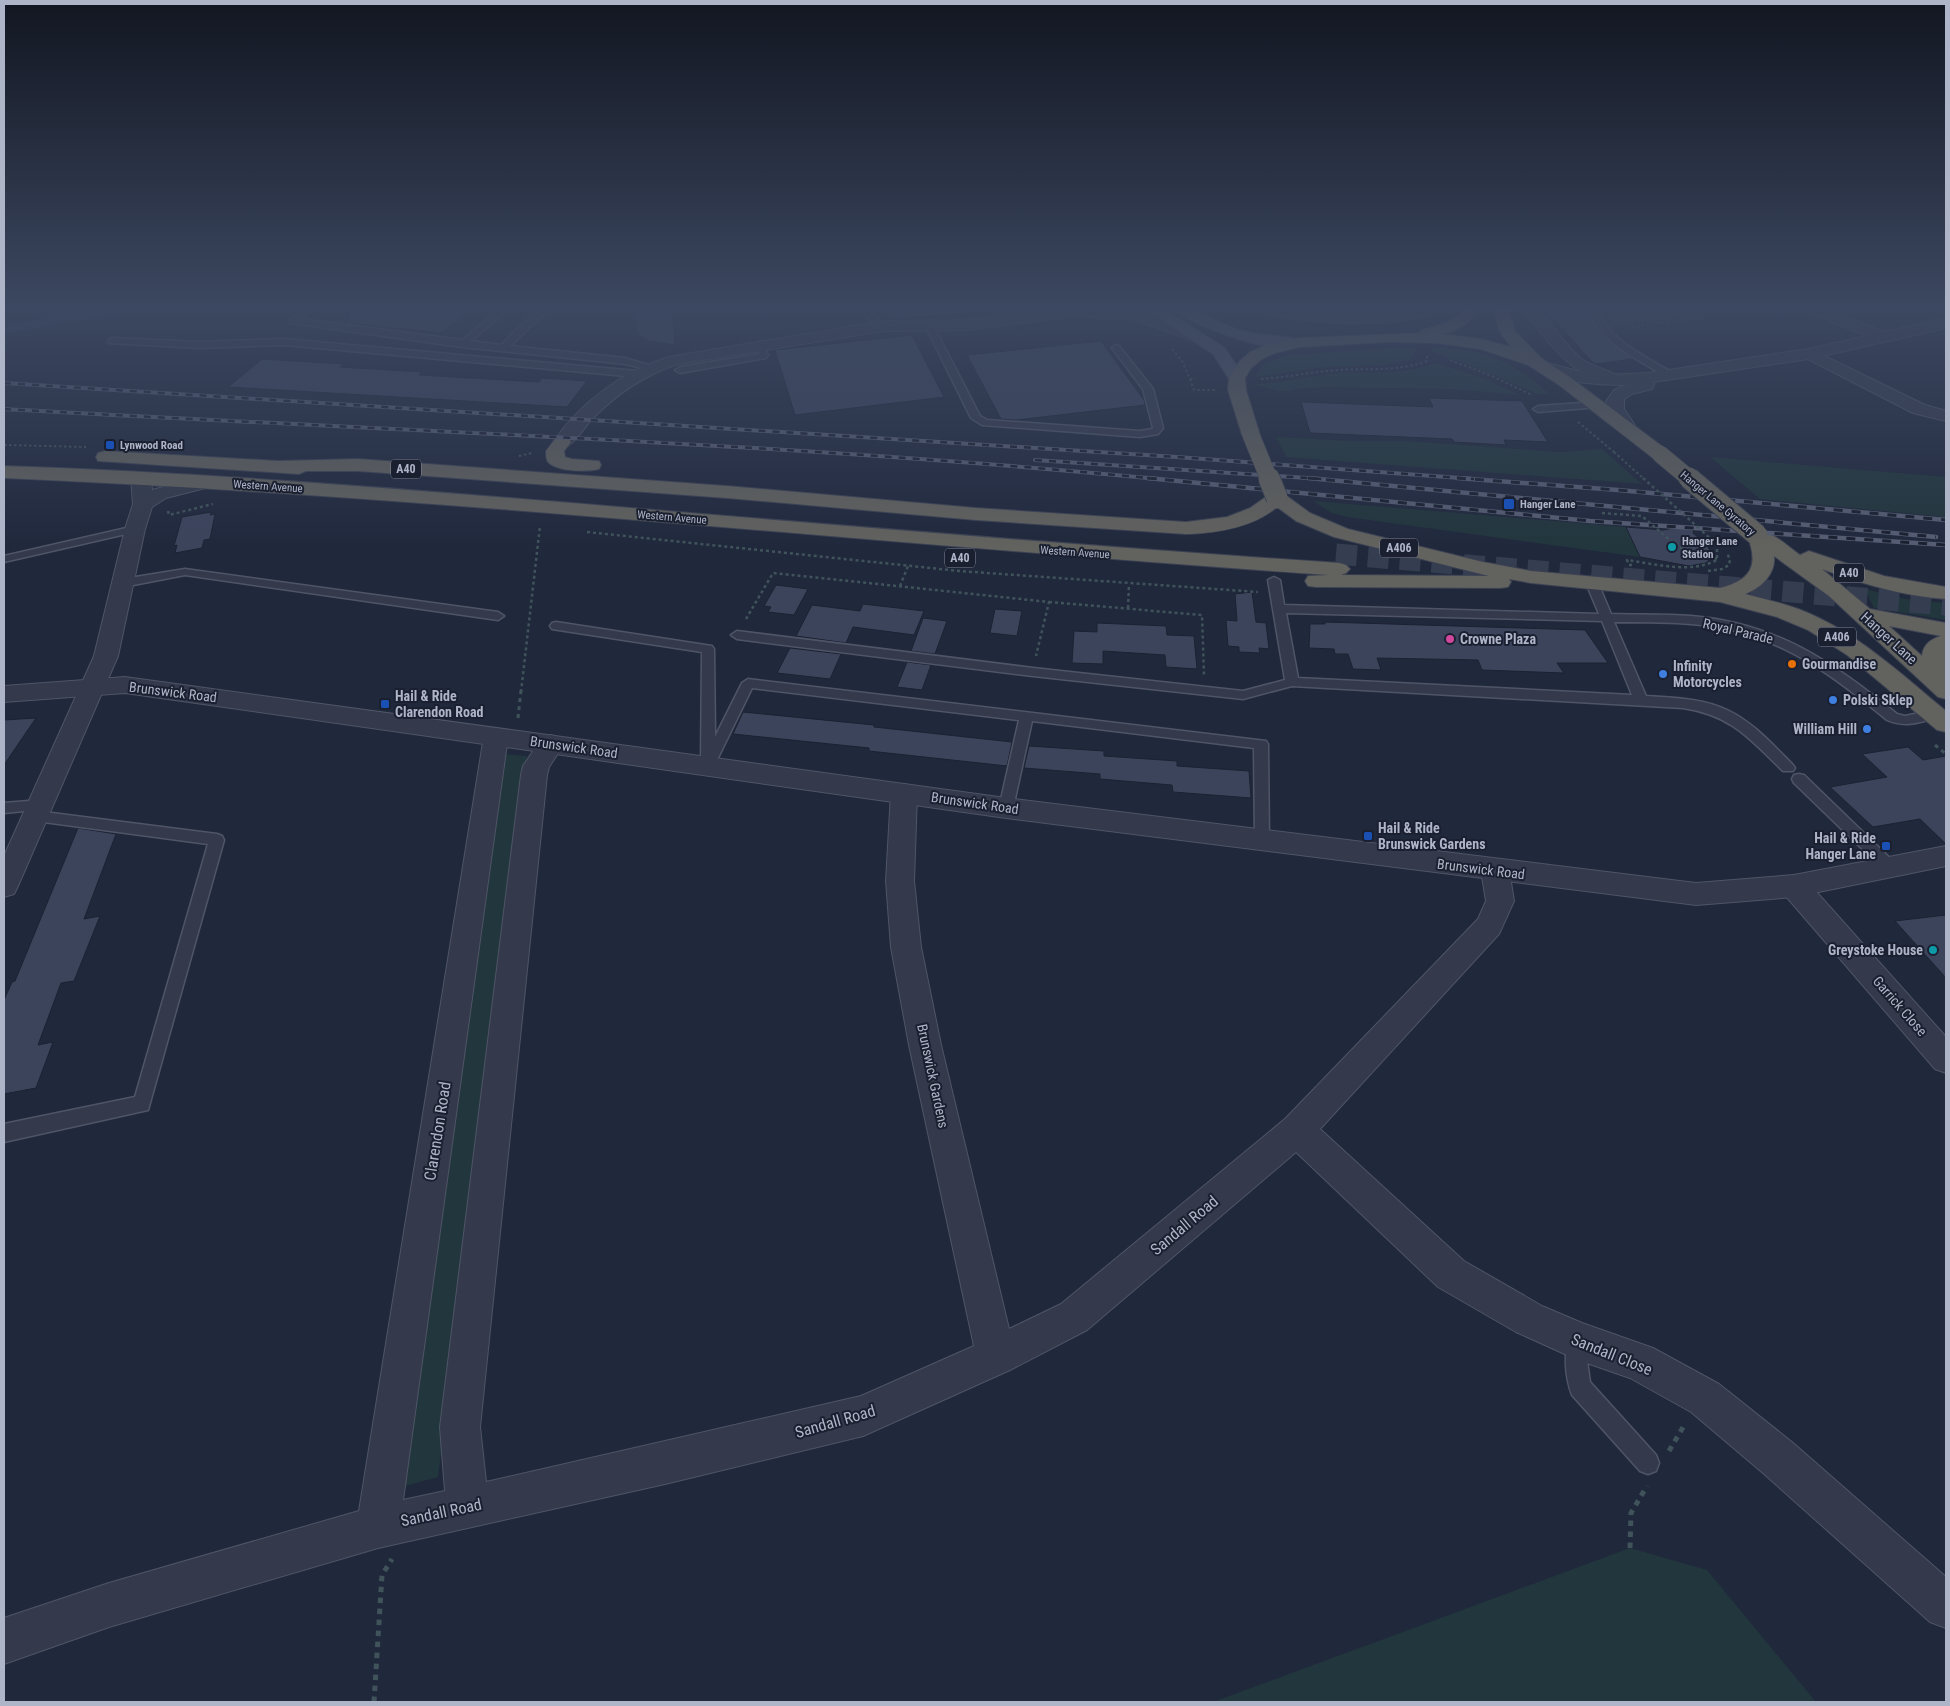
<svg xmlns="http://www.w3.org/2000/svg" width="1950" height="1706" font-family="'Roboto Condensed',sans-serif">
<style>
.green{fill:#22363d}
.water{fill:#313e62}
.building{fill:#3c445c;stroke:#1b2232}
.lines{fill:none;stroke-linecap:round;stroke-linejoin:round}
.trunk-tunnel{stroke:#353d51;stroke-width:21;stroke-dasharray:21 11;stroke-linecap:butt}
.service-casing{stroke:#4f5566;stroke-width:3}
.minor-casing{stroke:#4f5566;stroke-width:2}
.tertiary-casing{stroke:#4f5566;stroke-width:2}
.primary-casing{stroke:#3d4455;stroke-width:2}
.trunk-casing{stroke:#3c4253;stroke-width:2}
.path-far3{stroke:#40535a;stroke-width:2;stroke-dasharray:2.5 2.5;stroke-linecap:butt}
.path-far2{stroke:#40535a;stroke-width:2.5;stroke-dasharray:3 3;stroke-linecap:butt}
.path-far1{stroke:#40535a;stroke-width:3;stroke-dasharray:4 4;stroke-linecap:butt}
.path{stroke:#40535a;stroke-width:5;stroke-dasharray:5.5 5.5;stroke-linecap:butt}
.service{fill:#343a4c;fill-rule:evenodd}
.minor{fill:#343a4c;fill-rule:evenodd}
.tertiary{fill:#343a4c;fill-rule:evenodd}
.primary{fill:#52596c;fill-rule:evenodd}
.trunk{fill:#62625e;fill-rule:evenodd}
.rail-far1-casing{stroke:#565d73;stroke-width:4}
.rail-casing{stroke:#565d73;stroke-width:4.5}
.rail-far1{stroke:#1a2030;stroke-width:2.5;stroke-dasharray:7;stroke-linecap:butt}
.rail{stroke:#1a2030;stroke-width:3;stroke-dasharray:9;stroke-linecap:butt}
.trunk-bridge-far1-casing{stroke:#3c4253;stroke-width:18;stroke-linecap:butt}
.trunk-bridge-casing{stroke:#3c4253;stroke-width:23;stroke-linecap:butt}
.path-bridge-far1{stroke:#40535a;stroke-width:2;stroke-dasharray:2.5 2.5;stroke-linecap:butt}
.path-bridge{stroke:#40535a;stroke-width:2.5;stroke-dasharray:3 3;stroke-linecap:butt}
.trunk-bridge-far1{stroke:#62625e;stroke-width:17}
.trunk-bridge{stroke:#62625e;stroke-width:21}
.transit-dot{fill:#1a4fb4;stroke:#1a2030;stroke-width:2}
.culture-dot{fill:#0f9aa8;stroke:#1a2030;stroke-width:2}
.hotel-dot{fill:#d1479c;stroke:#1a2030;stroke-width:2}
.food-dot{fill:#e8710a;stroke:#1a2030;stroke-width:2}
.shop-dot{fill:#3f7fe0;stroke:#1a2030;stroke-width:2}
.labels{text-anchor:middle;stroke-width:4;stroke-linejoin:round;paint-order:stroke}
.far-poi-label{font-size:11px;font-weight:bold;fill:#afb5c8;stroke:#1a2030;text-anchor:start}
.far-street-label{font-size:11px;fill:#afb5c8;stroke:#1a2030}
.shield{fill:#1a2030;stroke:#82889a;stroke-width:1}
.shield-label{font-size:12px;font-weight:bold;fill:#afb5c8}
.street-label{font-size:14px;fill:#afb5c8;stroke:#1a2030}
.poi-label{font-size:14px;font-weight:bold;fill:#afb5c8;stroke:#1a2030;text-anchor:start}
.near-street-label{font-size:16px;fill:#afb5c8;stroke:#1a2030}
</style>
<rect width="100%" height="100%" fill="#20283c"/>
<g class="green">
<path d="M1600,309H1701L1715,313L1609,328L1599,315Z"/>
<path d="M1414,347L1416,350L1409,360L1382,365L1322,367L1255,377L1264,364L1288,355Z"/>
<path d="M1432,347C1483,350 1511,359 1549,394H1537L1487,372L1431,351Z"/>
<path d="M1436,363L1484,379L1520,395L1451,389L1325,387L1294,389L1293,391H1278L1253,384C1279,384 1304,377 1330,374C1366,371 1401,377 1436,363Z"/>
<path d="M1276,437L1349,441H1407L1560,452L1602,449L1642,484L1286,457Z"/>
<path d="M1710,457L1946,477V517L1760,499Z"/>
<path d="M1313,501L1626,527L1640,557L1347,517L1332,513Z"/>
<path d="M1865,589L1906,599L1946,603V620L1874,608Z"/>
<path d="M503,754L527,756L438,1477L401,1487Z"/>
<path d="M1630,1548L1707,1570L1816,1702H1213Z"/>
</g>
<path class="water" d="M96,309H137L4,334V326Z"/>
<g class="building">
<path d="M350,309H473L442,333L349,323Z"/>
<path d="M635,309H672L675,345L648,341L637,333Z"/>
<path d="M1545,309H1586L1600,332L1633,359L1596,364L1592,362Z"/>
<path d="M912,335L944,397L795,415L775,350Z"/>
<path d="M1101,341L1144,400L1145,405L1016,420L1001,419L967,355Z"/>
<path d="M262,359L344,364L340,367L422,372L419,375L539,382L542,378L587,381L567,407L228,387Z"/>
<path d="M1429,398L1522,401L1548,442L1504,440L1506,445L1454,442L1452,439L1310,433L1301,402L1433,407Z"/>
<path d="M211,512L210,515L215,514L210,539L204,540L202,548L175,553L177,545L174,546L182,517Z"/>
<path d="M1695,524L1693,533L1707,545L1713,556L1706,563L1689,566L1640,557L1626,527L1663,530Z"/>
<path d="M776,585L808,589L794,615L768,612L771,607L764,606Z"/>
<path d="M1252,592L1256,622L1266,623L1269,649L1259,648L1260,653L1239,652V647L1228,646L1226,620L1237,621L1235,594Z"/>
<path d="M863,604L924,611L914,635L853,627L846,643L796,636L812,605L860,611Z"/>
<path d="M995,609L1022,611L1017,636L990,633Z"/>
<path d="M923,618L947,621L935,654L911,651Z"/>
<path d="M1325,622L1585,630L1608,663H1557L1564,673L1482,670L1478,660L1377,658L1381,670L1353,669L1348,654H1335L1334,649L1309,648L1310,624H1325Z"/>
<path d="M1097,623L1166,626L1167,635L1194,636L1197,669L1166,667L1165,655L1103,651V664L1072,663L1074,631L1097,632Z"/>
<path d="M790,648L841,654L830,679L777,673Z"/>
<path d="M907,662L931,665L922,690L897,687Z"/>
<path d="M743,712L874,725V727L1012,742L1007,766L869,751V748L733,734Z"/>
<path d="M36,718L4,765V720Z"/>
<path d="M1029,746L1104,751V756L1177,761V766L1249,771L1251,798L1173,792L1172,785L1100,779V774L1024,768Z"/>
<path d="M1908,747L1923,760L1946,756V844L1920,819L1873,827L1830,787L1887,777L1862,754Z"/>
<path d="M78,828L116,834L84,919L100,916L74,981L61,983L38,1045L53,1042L36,1088L4,1094V1000L12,982L15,981Z"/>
<path d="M1946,915V978L1895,921Z"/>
</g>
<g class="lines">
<path class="trunk-tunnel" d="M1336,554L1946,605"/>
<g class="service-casing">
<g id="service">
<path d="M305,309H314L301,319L462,340L500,309H509L471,341L501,345C517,330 532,309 556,309L538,319L510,346L625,358L655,367L650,370L625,364L462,347L290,323V319Z"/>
<path d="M862,309H870L883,326L882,328H876Z"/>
<path d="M906,309H968L964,311L892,316L888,313L892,310Z"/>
<path d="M1588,309H1596C1609,340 1646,357 1673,373V377H1667C1638,360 1600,342 1588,309Z"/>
<path d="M926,323L933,325L980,416L987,420L1140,431L1152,429L1153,428L1143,389L1112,348L1116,345L1119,346L1153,389L1163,428L1158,434L1140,437L982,425L971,418L925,325Z"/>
<path d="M112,338L199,342L284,339L637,371L642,374L637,377L284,345L199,348L109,343L108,341Z"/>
<path d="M759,342L762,343L768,355L766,358L680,373L675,370L680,367L759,354L755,345Z"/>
<path d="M1596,402L1599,403V407L1538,412L1533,409L1538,406Z"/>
<path d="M135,526L141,529L139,531L4,562V556Z"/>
<path d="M185,569L498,612L504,616L498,620L185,575L123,587L117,583L123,579Z"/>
<path d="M1274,577L1280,580L1284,605L1599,614L1586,583L1592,579L1598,583L1611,614C1638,615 1664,614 1691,616C1777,623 1832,662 1897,714L1905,716L1934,710L1939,711L1941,714L1939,717C1921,722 1905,728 1887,720C1826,670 1773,630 1691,624C1666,622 1640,622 1614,622L1646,696C1673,698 1702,698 1727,710C1753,722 1773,745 1793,765L1795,768L1793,771H1783C1750,739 1731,715 1683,708L1292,686L1243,699L1033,676L737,639L731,635L737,631L1033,668L1243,691L1285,680L1268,580ZM1286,613L1602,621L1632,695L1298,678Z"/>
<path d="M556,622L712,646L714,649L715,737L742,683L748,679L1266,741L1268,744L1269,841L1267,845L1262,847L1257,845L1255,841L1254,748L1032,721L1013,808L1011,812L1006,813L1001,812L999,808L1019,720L752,688L713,768H703L701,765L702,652L552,629L550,626L552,623Z"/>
<path d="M1799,774L1804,775L1896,864L1899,868L1896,872L1891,874L1886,872L1794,783L1792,779L1794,775Z"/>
<path d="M41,800L46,801L48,805L46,809L4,813V803Z"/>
<path d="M36,811L217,834L222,836L224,840L148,1110L4,1142V1124L135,1097L208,844L36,821L31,820L29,816L31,812Z"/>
<path d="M1578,1330L1585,1334L1589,1341L1587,1361L1590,1382L1656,1455L1659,1463L1656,1471L1648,1474L1640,1471L1572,1395C1565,1376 1563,1352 1571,1334Z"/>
</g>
</g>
<g class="minor-casing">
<g id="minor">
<path d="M1058,309L1135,310L1202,334L1204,337L1202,340L1196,342L1133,319L1072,316L968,330L884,331L678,364C644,375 618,393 593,418C586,425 575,443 567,446C563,448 559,447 556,446L553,442C581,402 623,371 669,357L884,321L968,320Z"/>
<path d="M1254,309C1293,307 1332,315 1371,315C1396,314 1420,308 1445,309L1442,312C1380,329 1325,323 1262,314L1257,312Z"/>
<path d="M1519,309H1536C1554,324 1564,346 1583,360C1593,367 1619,373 1624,380L1622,384C1615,385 1610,384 1603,381C1571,372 1555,350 1535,325C1530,319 1522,315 1519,309Z"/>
<path d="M1805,309H1826L1889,334L1891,337L1889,340H1877L1808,312Z"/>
<path d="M1810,349L1925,405L1946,411V421L1913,413L1804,357L1802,354L1804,351Z"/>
<path d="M141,472L148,474L151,478L152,490L206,476L213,478L216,482L213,486L166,498L152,507L145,529L118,656L18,886L14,894L4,897V856L94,656L125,529L133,504L131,478L134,474Z"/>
<path d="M496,728L505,730L508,736L403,1500L445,1491L440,1427L521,775L523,766L542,738L551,735L560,738L564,744L549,767L547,775L480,1427L486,1482L861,1396L974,1346L909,1045L891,947L886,881L891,793L895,786L904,784L913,786L917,793L914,881L921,947L941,1045L1009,1329L1061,1304L1285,1119L1478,919L1486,901L1481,870L1485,862L1495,859L1505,862L1509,870L1514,901L1499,934L1320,1129L1464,1261L1542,1306L1582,1323L1653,1348L1719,1384L1793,1443L1946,1577V1628L1930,1622L1763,1473L1691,1412L1630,1378L1578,1360L1516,1332L1438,1287L1296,1152L1087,1330L1010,1370L863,1436L665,1484L378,1548L109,1627L4,1664V1618L109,1583L359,1511L484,736L487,730Z"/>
<path d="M1794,875L1804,878L1946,1037V1073L1935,1069L1784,894L1780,886L1784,878Z"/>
</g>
</g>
<g class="tertiary-casing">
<g id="tertiary">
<path d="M1946,318V328L1809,359L1653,382L1654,385L1652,389L1632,394L1624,399V409L1636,427L1633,431C1618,435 1608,417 1605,403L1614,390L1626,385C1608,385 1546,383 1536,367L1538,363L1544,362L1585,373L1606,375L1648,373L1809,349Z"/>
<path d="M125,677L1006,798L1696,883L1794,875L1946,846V866L1794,897L1696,905L1006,818L125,693L4,702V686Z"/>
</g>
</g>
<g class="primary-casing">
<g id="primary">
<path d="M1147,309H1164L1225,348L1245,378L1243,382H1231L1213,354L1149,312Z"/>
<path d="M1172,309C1178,309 1186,307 1192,310C1209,316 1225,326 1243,331C1262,336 1283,335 1302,340L1304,343L1302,346C1268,355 1204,329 1175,312Z"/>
</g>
</g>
<g class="trunk-casing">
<g id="trunk">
<path d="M1463,309H1478C1470,324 1459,330 1443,334L1481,339L1511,347L1499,331L1494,309H1509L1515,331L1541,358L1571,378L1667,450L1669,454L1667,458L1660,460L1653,458L1559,385L1528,365L1481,349L1436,343L1390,342L1300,347L1275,353L1262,359L1251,368L1245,378L1246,390L1260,435L1257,439L1251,440L1245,439L1242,435L1228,390L1229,378L1239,362L1250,352L1264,346L1300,338L1419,333L1421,330L1446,323L1457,317Z"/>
<path d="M562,437L568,438L571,442L564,451L565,457L572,459L599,461L601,465L599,469C587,472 557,472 548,462C546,459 546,455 546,451L556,438Z"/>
<path d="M105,451L278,461L358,459L727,486L976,508L1186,522L1227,517L1250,508L1270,494L1277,492L1284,494L1310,513L1348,529L1483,562L1531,571L1720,588C1752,580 1759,565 1747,535L1750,531C1767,526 1786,545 1800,555L1809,551L1884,576L1946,587V599C1903,596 1862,584 1822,569L1870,609L1946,623L1945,660L1946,699L1938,697L1829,596L1774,556C1776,574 1761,588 1745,594C1764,599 1783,603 1801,610C1857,632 1901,674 1946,711V732L1937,730L1847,655L1808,630L1777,617L1720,602L1531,583L1509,579L1511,582L1508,587L1500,588L1316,587L1308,586L1305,581L1308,576L1329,575C887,545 447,497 4,478V466C221,473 438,492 655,510C883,529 1111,548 1339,563L1346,565L1350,569L1346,573L1341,575L1489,576L1334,537L1296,521L1277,507C1252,528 1217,533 1186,534L976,520L727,498L358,471H306L299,474L98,461L96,457L98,453ZM1889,626L1941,636C1931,639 1923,644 1922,656Z"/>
</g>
</g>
<g class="path-far3">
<path d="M1627,328L1755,309"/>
<path d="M1172,349L1182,361L1190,379H1195"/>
<path d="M1450,360L1492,376L1532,395"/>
<path d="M1190,379L1194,390H1216"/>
<path d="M1261,379C1287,377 1313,372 1338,370C1369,368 1397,372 1427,361V355"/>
<path d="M1578,422L1614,452"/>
<path d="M4,445L86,447"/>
<path d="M519,456L532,453"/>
</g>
<g class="path-far2">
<path d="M168,511L169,515L213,504"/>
<path d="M1657,529L1678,547L1717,559"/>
<path d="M587,532L959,571L1258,592"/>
<path d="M1632,565H1629L1627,560C1656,564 1690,574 1717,560V545L1701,530"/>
<path d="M1708,571L1722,569L1729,565L1730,560L1727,553"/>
<path d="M900,586L908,566"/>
<path d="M1049,602L1202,615L1204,675"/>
<path d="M1128,608L1129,584"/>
<path d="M746,619L773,573L1049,602L1036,656"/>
<path d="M521,692L540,526"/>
</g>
<g class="path-far1">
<path d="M518,718L521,690"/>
<path d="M1935,745L1946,754"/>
</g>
<g class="path">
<path d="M1669,1451L1685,1424"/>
<path d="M1630,1548L1631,1513L1647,1486"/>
<path d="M374,1702L382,1575L392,1559"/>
</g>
<use href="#service" class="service"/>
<use href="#minor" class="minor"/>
<use href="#tertiary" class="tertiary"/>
<use href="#primary" class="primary"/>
<use href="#trunk" class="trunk"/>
<g class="rail-far1-casing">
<g id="rail-far1">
<path d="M4,383L1177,457L1474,479"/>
<path d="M4,409C389,431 775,442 1159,479"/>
<path d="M1035,460L1322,479"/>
</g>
</g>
<g class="rail-casing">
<g id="rail">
<path d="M1147,478L1590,521L1946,545"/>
<path d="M1308,478L1936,537"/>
<path d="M1457,478L1618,490L1946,520"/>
</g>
</g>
<use href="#rail-far1" class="rail-far1"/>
<use href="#rail" class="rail"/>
<g class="trunk-bridge-far1-casing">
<g id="trunk-bridge-far1">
<path d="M1251,435L1269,479"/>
<path d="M1660,454L1690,479"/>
</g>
</g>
<g class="trunk-bridge-casing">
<g id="trunk-bridge">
<path d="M1269,478L1277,498"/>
<path d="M1689,478L1757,535"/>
</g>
</g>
<path class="path-bridge-far1" d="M1614,452L1644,479"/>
<g class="path-bridge">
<path d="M1643,478L1701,530"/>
<path d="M1602,513L1642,516L1657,529"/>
</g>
<use href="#trunk-bridge-far1" class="trunk-bridge-far1"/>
<use href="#trunk-bridge" class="trunk-bridge"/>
</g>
<linearGradient id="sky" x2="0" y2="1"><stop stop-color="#121621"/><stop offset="0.56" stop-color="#3c4861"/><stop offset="1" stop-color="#3c4861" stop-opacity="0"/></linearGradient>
<rect width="1950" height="548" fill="url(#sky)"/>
<g class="transit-dot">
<rect x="105" y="440" width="10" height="10" rx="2.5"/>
<rect x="1503" y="498" width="12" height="12" rx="2.5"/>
<rect x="380" y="699" width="10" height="10" rx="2.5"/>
<rect x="1363" y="831" width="10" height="10" rx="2.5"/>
<rect x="1881" y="841" width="10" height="10" rx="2.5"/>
</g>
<g class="culture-dot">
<circle cx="1672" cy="547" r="5"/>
<circle cx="1933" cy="950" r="5"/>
</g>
<circle class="hotel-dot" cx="1450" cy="639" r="5"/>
<circle class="food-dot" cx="1792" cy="664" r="5"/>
<g class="shop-dot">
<circle cx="1663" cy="674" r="5"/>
<circle cx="1833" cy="700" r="5"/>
<circle cx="1867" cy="729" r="5"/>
</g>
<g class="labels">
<g class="far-poi-label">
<text x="120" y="449">Lynwood Road</text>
<text x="1520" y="508">Hanger Lane</text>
<text x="1682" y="545">Hanger Lane<tspan x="1682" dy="13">Station</tspan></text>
</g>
<g class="far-street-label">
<text transform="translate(268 486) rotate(4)" y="4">Western Avenue</text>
<text transform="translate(1718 503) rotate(40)" y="4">Hanger Lane Gyratory</text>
<text transform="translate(672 517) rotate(5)" y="4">Western Avenue</text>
<text transform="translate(1075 552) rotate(4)" y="4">Western Avenue</text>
</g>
<g class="shield">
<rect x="391" y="459.5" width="30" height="19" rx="4"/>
<rect x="1380" y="538.5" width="38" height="19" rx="4"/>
<rect x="945" y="548.5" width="30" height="19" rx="4"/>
<rect x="1834" y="563.5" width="30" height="19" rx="4"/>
<rect x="1818" y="627.5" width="38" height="19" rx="4"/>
</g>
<g class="shield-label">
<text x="406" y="473">A40</text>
<text x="1399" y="552">A406</text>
<text x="960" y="562">A40</text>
<text x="1849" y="577">A40</text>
<text x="1837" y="641">A406</text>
</g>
<g class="street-label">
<text transform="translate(1738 631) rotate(13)" y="5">Royal Parade</text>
<text transform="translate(1889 638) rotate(42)" y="5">Hanger Lane</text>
<text transform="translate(173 692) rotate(7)" y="5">Brunswick Road</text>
<text transform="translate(574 747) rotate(8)" y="5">Brunswick Road</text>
<text transform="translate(975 803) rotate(8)" y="5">Brunswick Road</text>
<text transform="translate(1481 869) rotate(7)" y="5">Brunswick Road</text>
<text transform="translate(1900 1006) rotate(49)" y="5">Garrick Close</text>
<text transform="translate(933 1076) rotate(78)" y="5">Brunswick Gardens</text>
</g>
<g class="poi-label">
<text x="1460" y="644">Crowne Plaza</text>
<text x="1802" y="669">Gourmandise</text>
<text x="1673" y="671">Infinity<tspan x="1673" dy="16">Motorcycles</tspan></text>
<text x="395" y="701">Hail &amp; Ride<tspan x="395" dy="16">Clarendon Road</tspan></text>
<text x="1843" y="705">Polski Sklep</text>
<text x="1857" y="734" text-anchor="end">William Hill</text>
<text x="1378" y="833">Hail &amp; Ride<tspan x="1378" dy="16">Brunswick Gardens</tspan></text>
<text x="1876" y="843" text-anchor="end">Hail &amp; Ride<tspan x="1876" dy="16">Hanger Lane</tspan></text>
<text x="1923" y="955" text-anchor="end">Greystoke House</text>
</g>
<g class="near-street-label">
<text transform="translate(437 1131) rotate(-81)" y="6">Clarendon Road</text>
<text transform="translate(1184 1225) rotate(-40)" y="6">Sandall Road</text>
<text transform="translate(1612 1354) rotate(22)" y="6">Sandall Close</text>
<text transform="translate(835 1421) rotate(-16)" y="6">Sandall Road</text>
<text transform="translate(441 1512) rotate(-12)" y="6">Sandall Road</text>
</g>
</g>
<rect width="1950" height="1706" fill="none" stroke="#afb5c8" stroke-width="10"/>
</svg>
